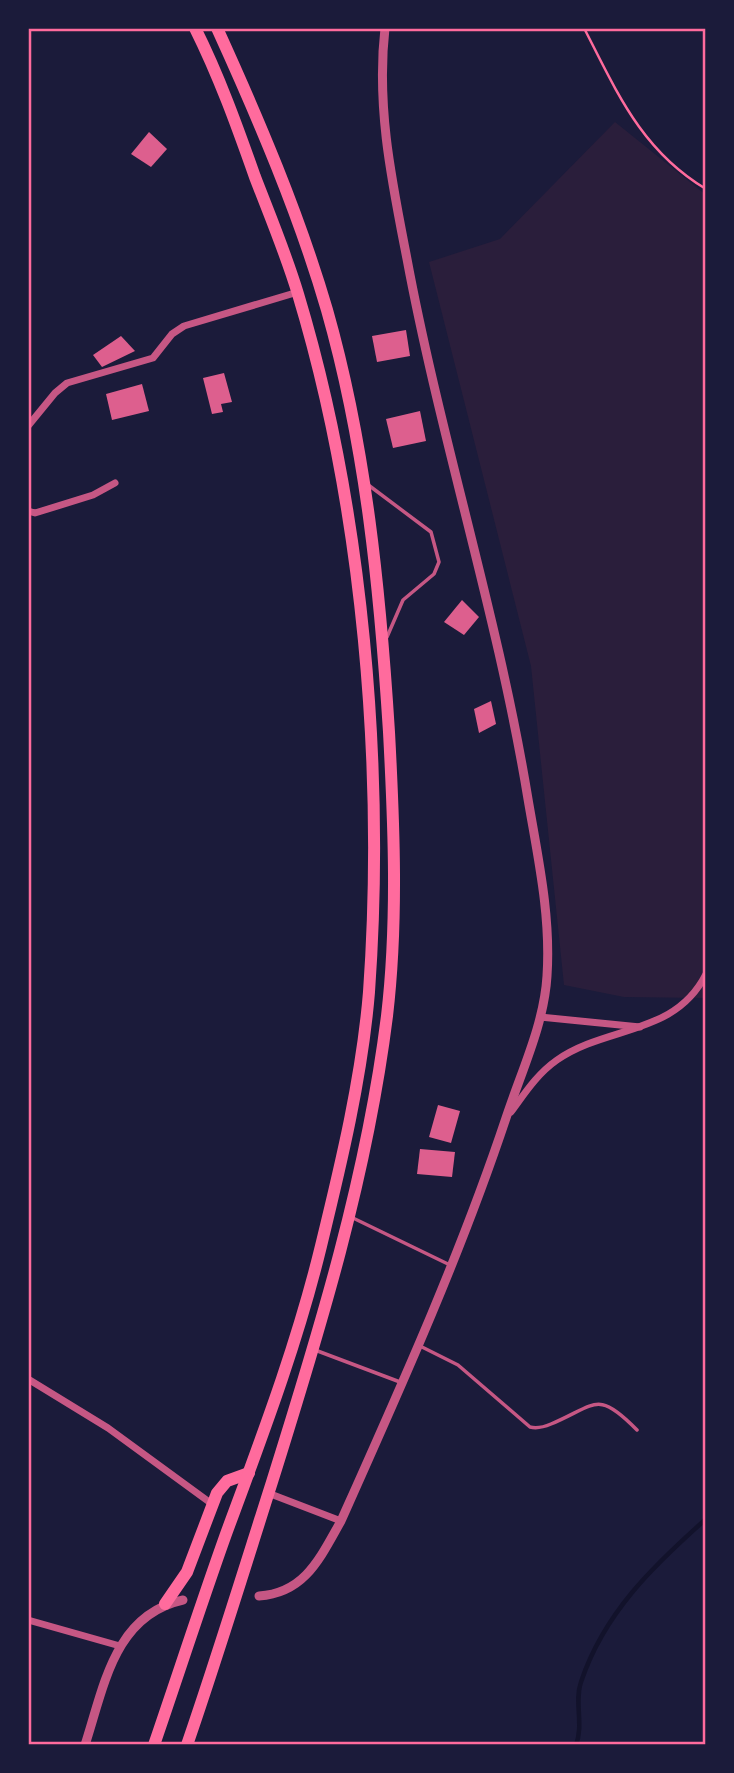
<svg xmlns="http://www.w3.org/2000/svg" width="734" height="1773" font-family="Mulish,sans-serif">
<style>
.green{fill:#2a1e3b}
.lines{fill:none;stroke-linecap:round;stroke-linejoin:round}
.stream{stroke:#12122b;stroke-width:4.5}
.building{fill:#dd5f8e}
.path{stroke:#ff6b9d;stroke-width:2.5}
.service{stroke:#c65784;stroke-width:3.5}
.minor{stroke:#c65784;stroke-width:7}
.tertiary{stroke:#c65784;stroke-width:9}
.motorway{stroke:#ff6b9d;stroke-width:12}
.neatline{fill:none;stroke:#ff6b9d;stroke-width:2.5}
</style>
<rect width="100%" height="100%" fill="#1b1b3a"/>
<path class="green" d="M615,122L706,195V998L624,997L564,985L531,666L429,262L500,239Z"/>
<g class="lines">
<path class="stream" d="M576,1745C584,1724 574,1702 581,1682C604,1613 653,1566 706,1519"/>
</g>
<g class="building">
<path d="M149,132L167,149L151,167L131,154Z"/>
<path d="M406,330L410,356L377,362L372,336Z"/>
<path d="M121,336L135,351L102,367L93,355Z"/>
<path d="M224,373L232,402L221,404L223,412L212,414L203,378Z"/>
<path d="M142,384L149,411L112,420L106,394Z"/>
<path d="M420,411L426,441L393,448L386,419Z"/>
<path d="M462,600L479,617L464,635L444,622Z"/>
<path d="M491,701L496,724L479,733L474,709Z"/>
<path d="M438,1105L460,1111L451,1143L429,1137Z"/>
<path d="M420,1149L455,1152L452,1177L417,1174Z"/>
</g>
<g class="lines">
<path class="path" d="M584,28C617,92 641,150 706,189"/>
<g class="service">
<path d="M367,484L431,532L439,562L434,574L403,600L387,637"/>
<path d="M353,1218L450,1265"/>
<path d="M420,1346L458,1365L530,1427C538,1429 544,1427 551,1424C596,1405 597,1389 637,1430"/>
<path d="M315,1350L400,1382"/>
</g>
<g class="minor">
<path d="M28,426L55,393L67,383L153,358L172,334L184,326L298,292"/>
<path d="M28,511L35,513L93,495L115,483"/>
<path d="M540,1017L640,1027"/>
<path d="M511,1112C525,1093 537,1074 557,1060C607,1025 675,1036 706,974"/>
<path d="M28,1379L108,1428L212,1504"/>
<path d="M268,1493L341,1521"/>
<path d="M28,1620L120,1646"/>
</g>
<g class="tertiary">
<path d="M259,1596C305,1593 320,1558 341,1521C400,1389 460,1256 506,1118C521,1072 544,1025 547,976C551,916 538,858 528,799C498,616 441,441 407,259C392,182 376,107 385,28"/>
<path d="M85,1745C104,1687 114,1615 183,1600"/>
</g>
<g class="motorway">
<path d="M165,1604L187,1572L217,1493L227,1481L249,1473"/>
<path d="M154,1745C178,1675 201,1604 226,1534C261,1439 297,1345 321,1246C341,1164 362,1077 369,992C385,768 363,509 298,294C286,254 270,216 255,177C237,126 219,76 195,28"/>
<path d="M187,1745C217,1658 244,1570 272,1482C320,1329 367,1176 387,1016C398,922 394,826 389,732C380,590 366,447 327,310C299,214 258,118 217,28"/>
</g>
</g>
<rect width="734" height="1773" fill="none" stroke="#1b1b3a" stroke-width="60"/>
<rect x="30" y="30" width="674" height="1713" class="neatline"/>
</svg>
